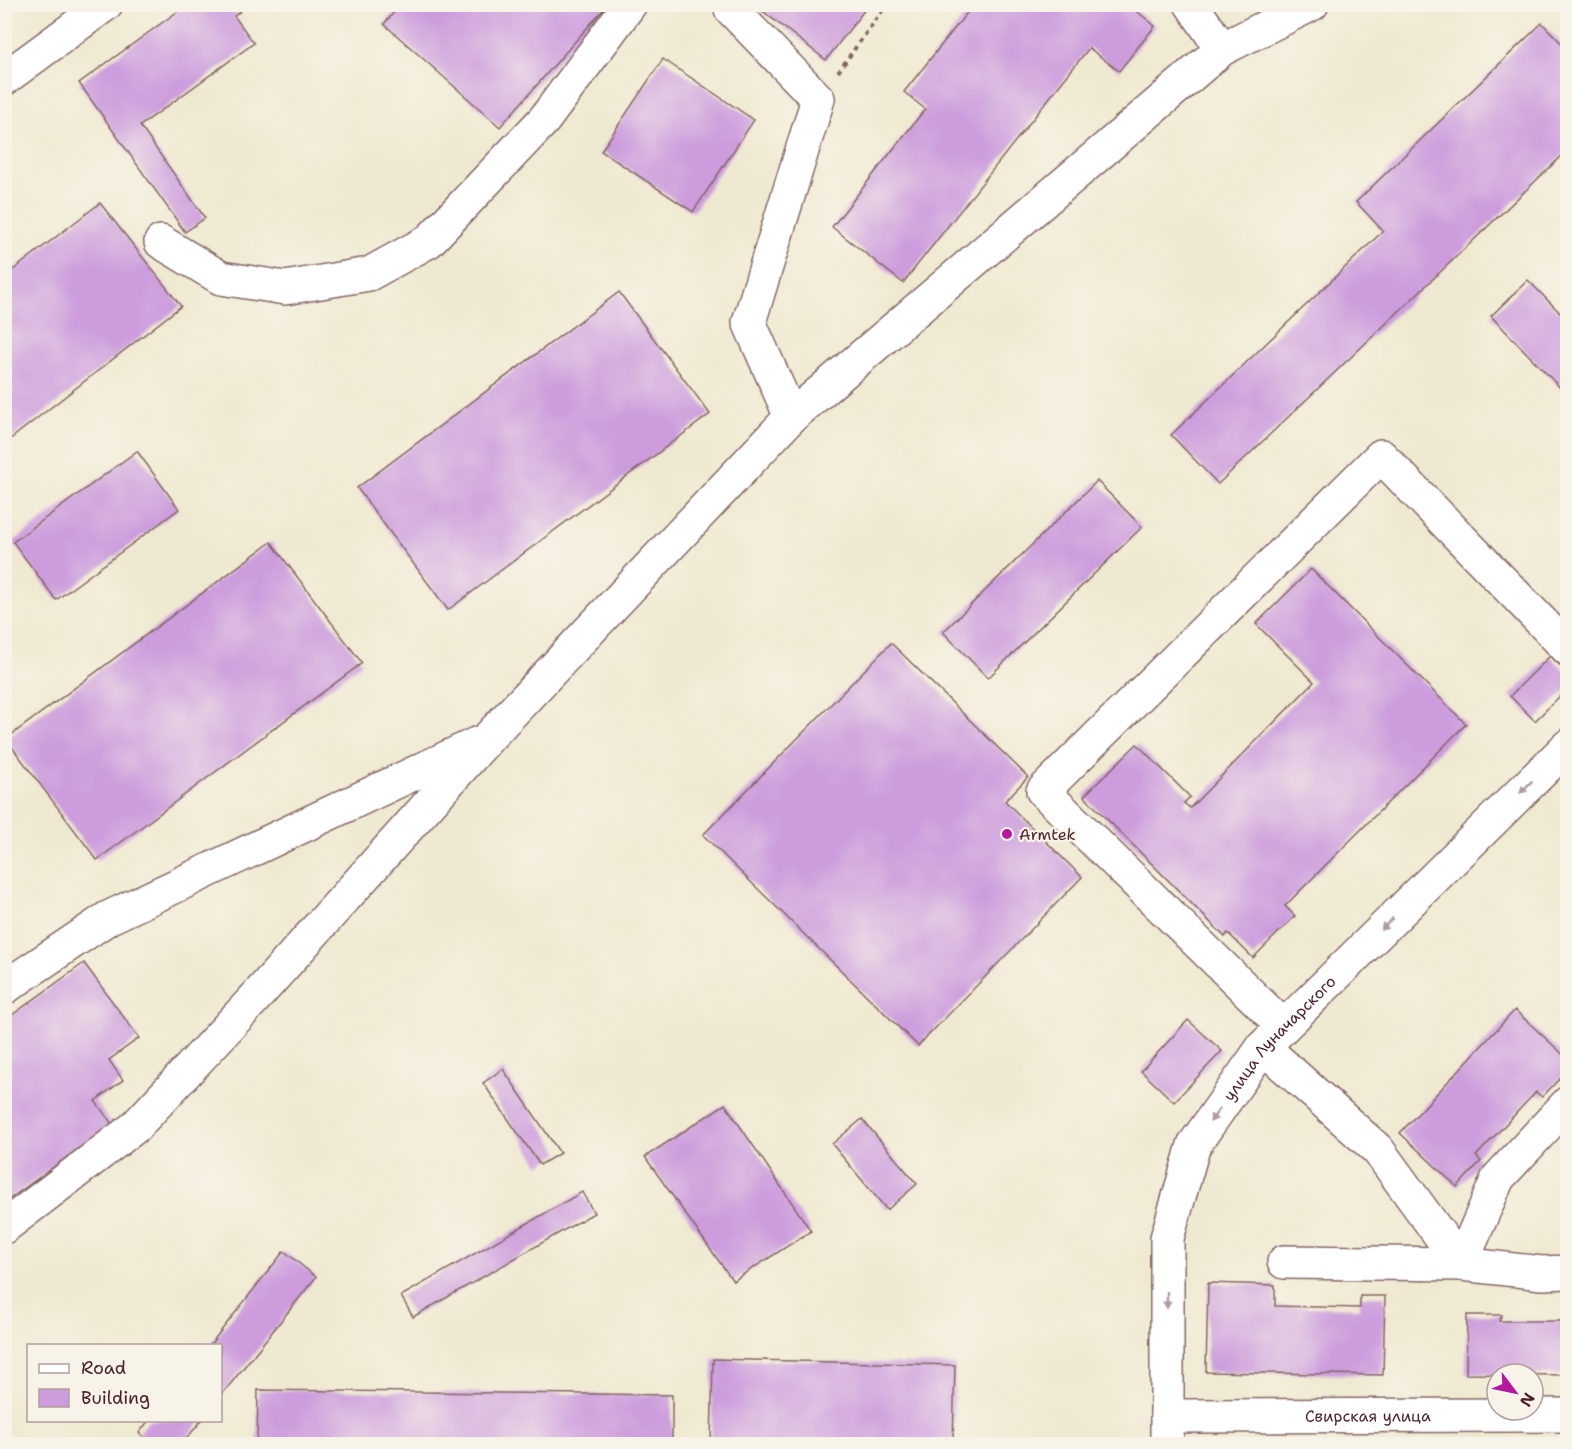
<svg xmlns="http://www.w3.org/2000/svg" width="1572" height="1449" font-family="'Shantell Sans',sans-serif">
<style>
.building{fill:#cc9cdd}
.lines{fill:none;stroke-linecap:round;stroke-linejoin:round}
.minor-casing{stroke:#846665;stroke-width:36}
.path{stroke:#846665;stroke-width:4;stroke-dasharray:4.5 4.5;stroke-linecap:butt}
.minor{stroke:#fff;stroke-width:33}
.oneway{fill:#ae9aa0}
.poi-dot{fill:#b5179e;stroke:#f7f3e8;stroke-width:2}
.labels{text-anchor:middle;stroke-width:4.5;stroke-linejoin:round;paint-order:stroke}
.poi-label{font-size:16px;fill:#4a1f2b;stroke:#f7f3e8;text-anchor:start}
.street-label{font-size:16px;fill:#4a1f2b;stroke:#f7f3e8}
</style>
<rect width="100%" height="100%" fill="#f7f3e8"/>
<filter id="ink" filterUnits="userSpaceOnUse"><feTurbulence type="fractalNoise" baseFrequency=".0167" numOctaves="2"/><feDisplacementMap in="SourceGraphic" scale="12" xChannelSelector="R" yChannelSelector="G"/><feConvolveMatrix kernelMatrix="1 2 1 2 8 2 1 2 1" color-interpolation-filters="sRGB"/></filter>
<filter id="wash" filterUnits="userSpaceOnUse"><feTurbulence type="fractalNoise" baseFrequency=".008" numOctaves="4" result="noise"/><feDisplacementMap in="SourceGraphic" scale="24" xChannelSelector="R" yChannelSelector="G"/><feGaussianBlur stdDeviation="1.35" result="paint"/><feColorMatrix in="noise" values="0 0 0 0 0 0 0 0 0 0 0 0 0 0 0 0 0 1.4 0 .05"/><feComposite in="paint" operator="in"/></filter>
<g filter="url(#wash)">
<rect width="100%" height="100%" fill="#f0e9d1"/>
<g id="blocks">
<g class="building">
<path d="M188,4H250L234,16L254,43L140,126L205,218L185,232L79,83Z"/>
<path d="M401,4H608L500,127L384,24Z"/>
<path d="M763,4H869L826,60L760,9Z"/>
<path d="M974,4H1128L1155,26L1119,71L1089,48L903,283L832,227L925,109L904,92Z"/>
<path d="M1542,23L1568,50V150L1218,484L1171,435L1383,231L1356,202Z"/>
<path d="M663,59L754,120L693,212L601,151Z"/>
<path d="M100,203L181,306L4,444V277Z"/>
<path d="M1528,280L1568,321V396L1491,316Z"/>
<path d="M619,292L710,414L448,610L357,488Z"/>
<path d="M137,451L179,509L56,600L13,542Z"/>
<path d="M1097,481L1142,527L988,678L943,632Z"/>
<path d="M271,542L362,663L97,860L6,739Z"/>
<path d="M1311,569L1466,724L1285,906L1295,916L1253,958L1228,933L1225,937L1084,796L1137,744L1190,797L1184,803L1190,808L1314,682L1256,624Z"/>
<path d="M891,643L1028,777L1005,801L1082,877L918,1046L703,835Z"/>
<path d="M1550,656L1568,673V688L1535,721L1510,696Z"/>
<path d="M84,963L139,1038L109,1060L123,1080L95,1101L112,1124L4,1203V1021Z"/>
<path d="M1515,1010L1568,1059V1070L1542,1097L1536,1092L1476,1156L1481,1161L1457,1187L1400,1133Z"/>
<path d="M1188,1020L1222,1051L1174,1102L1141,1071Z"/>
<path d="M503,1069L560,1153L540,1165L483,1083Z"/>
<path d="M725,1104L811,1231L733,1281L645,1157Z"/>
<path d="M862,1119L917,1184L887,1210L832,1144Z"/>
<path d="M582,1192L594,1213L413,1317L401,1296Z"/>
<path d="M284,1251L316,1277L220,1397V1346H209Z"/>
<path d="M1208,1283L1275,1285V1306L1360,1308V1296H1385L1383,1375L1206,1372Z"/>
<path d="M1467,1315H1502L1499,1321H1568V1375L1466,1374Z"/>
<path d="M713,1359L955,1365L953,1444H711Z"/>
<path d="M258,1390L672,1395V1444H257Z"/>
<path d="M149,1420H202L182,1444H154L139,1433Z"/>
</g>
</g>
</g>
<g filter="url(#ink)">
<use href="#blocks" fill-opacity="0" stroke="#846665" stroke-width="1.5"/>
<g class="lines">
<g class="minor-casing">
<g id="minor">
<path d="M730,4L731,9L818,99L749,322L791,417"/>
<path d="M1191,4L1222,49"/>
<path d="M4,79L106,4"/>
<path d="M161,242L221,278L285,288L369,274L429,241L544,120L630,4"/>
<path d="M4,988L108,918L476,744"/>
<path d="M1283,1026L1043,791L1381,456L1568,649"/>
<path d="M1263,1047L1378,1150L1461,1264L1498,1178L1568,1103"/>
<path d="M4,1227L135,1127L255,998L488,738L791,417L1222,49L1312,4"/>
<path d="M1284,1262L1461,1264L1542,1273L1568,1272"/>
<path id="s1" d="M1167,1416L1568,1415"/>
<path id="s2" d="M1167,1444V1238L1194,1145L1263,1047L1568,746"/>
</g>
</g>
<path class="path" d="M838,72L887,4"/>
<use href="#minor" class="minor"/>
</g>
<defs><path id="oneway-solid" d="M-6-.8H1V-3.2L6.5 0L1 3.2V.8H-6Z" transform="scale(1.5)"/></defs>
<g class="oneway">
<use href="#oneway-solid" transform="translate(1526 787) rotate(135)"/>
<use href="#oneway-solid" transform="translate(1387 924) rotate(135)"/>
<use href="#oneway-solid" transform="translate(1215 1115) rotate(125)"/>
<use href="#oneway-solid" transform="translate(1167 1300) rotate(90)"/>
</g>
</g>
<circle class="poi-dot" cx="1007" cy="834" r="6"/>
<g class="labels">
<g class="poi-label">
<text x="1019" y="840">Armtek</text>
</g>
<g class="street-label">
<text dy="6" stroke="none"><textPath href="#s2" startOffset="440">улица Луначарского</textPath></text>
<text dy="6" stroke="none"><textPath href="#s1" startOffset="201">Свирская улица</textPath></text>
</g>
</g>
<rect width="1572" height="1449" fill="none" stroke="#f7f3e8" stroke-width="24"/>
<rect x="27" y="1344" width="195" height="78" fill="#f7f3e8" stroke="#b29e9c" stroke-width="1.5"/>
<rect x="39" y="1364" width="30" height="9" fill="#ffffff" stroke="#b29e9c" stroke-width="1.5"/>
<text x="81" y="1374" font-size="18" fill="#4a1f2b">Road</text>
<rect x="39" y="1389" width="30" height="18" fill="#cc9cdd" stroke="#b29e9c" stroke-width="1.5"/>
<text x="81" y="1404" font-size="18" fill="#4a1f2b">Building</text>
<g transform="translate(1515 1392) rotate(122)"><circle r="28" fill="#f7f3e8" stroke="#b29e9c" stroke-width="1.5"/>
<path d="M0-4.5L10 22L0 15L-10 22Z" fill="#b5179e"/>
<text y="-9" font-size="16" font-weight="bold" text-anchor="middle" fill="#4a1f2b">N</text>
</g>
</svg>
